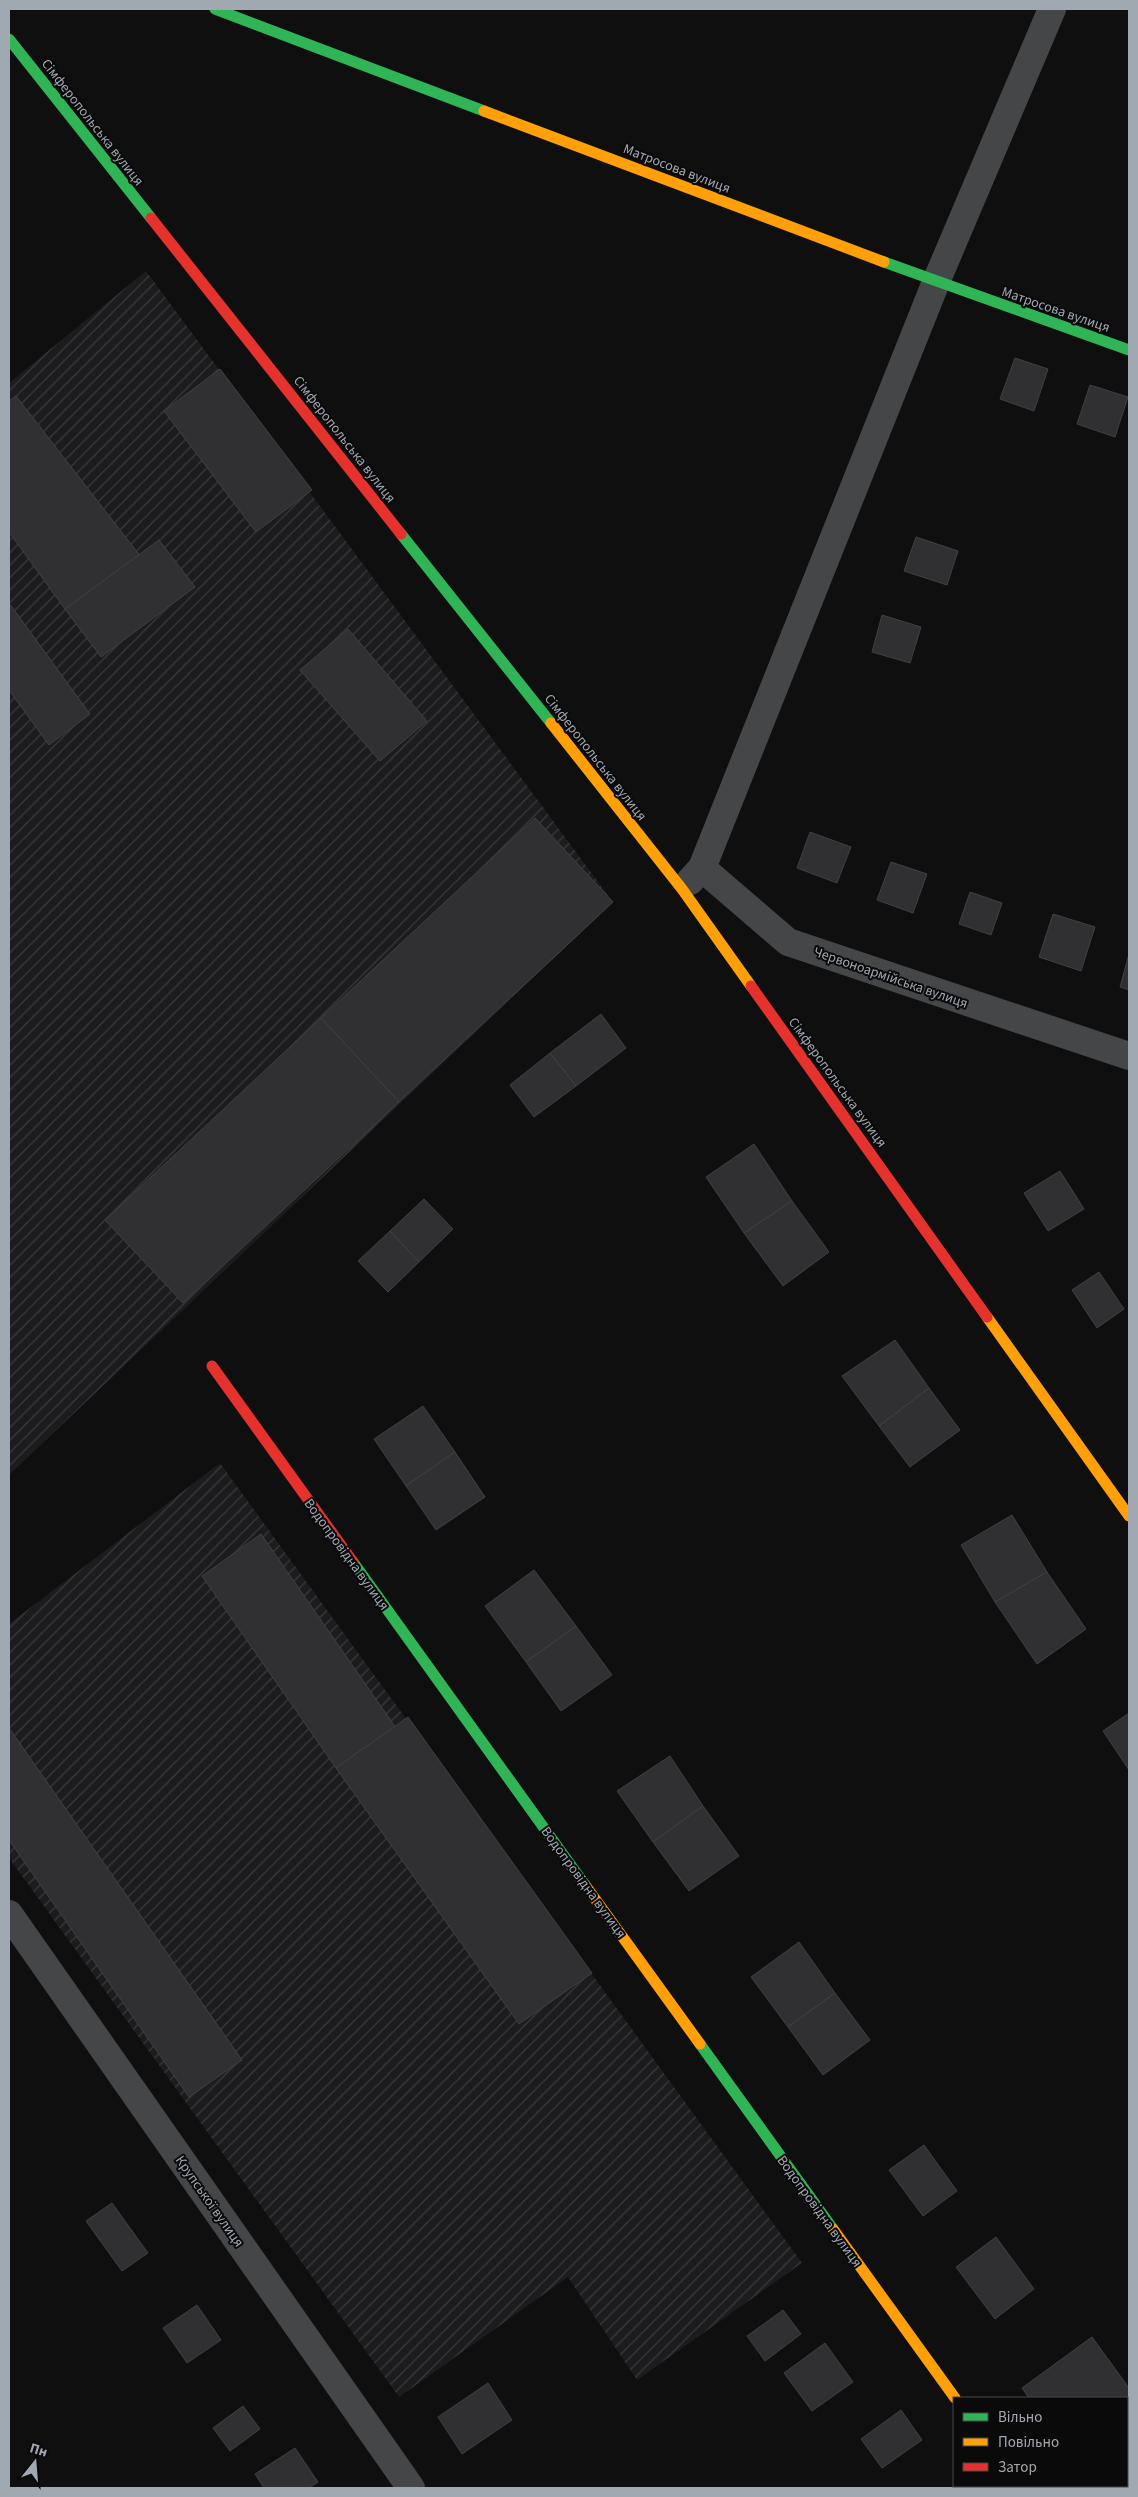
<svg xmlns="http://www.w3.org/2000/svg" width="1138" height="2497" font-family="'Source Sans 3',sans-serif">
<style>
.industrial{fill:url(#industrial-furrows)}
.building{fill:#303032;stroke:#3e4044}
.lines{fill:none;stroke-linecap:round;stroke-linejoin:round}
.street{stroke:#444648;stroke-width:28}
.fast{stroke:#30b455;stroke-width:11}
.slow{stroke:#ff9f0a;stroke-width:11}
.jam{stroke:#e5322d;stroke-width:11}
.labels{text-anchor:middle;stroke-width:4;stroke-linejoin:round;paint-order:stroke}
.street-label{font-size:14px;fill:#a0a8b2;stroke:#0a0a0b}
</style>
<defs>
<pattern id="industrial-furrows" width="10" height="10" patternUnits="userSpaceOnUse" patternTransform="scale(1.25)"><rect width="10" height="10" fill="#1c1c1e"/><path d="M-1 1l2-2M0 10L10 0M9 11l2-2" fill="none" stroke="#3a3a3c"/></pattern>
</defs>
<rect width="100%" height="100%" fill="#0f0f10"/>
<g class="industrial">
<path d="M146,271L613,902L9,1475V383Z"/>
<path d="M220,1463L802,2263L637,2380L568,2277L399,2397L9,1858V1624Z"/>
</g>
<g class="building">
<path d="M1015,358L1048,369L1034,411L1000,399Z"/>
<path d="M220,369L312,490L256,532L164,411Z"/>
<path d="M1090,385L1128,397L1115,437L1077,424Z"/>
<path d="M16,396L141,557L65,609L9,532V401Z"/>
<path d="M916,537L958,551L947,585L904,571Z"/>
<path d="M159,540L195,587L101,657L65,609Z"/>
<path d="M9,603L90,714L49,745L9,690Z"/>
<path d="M882,615L921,627L910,663L872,652Z"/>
<path d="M348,629L427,721L380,761L300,670Z"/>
<path d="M535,818L613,902L399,1102L321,1018Z"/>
<path d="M810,832L851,847L837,883L797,868Z"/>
<path d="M891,862L927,874L913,913L877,900Z"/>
<path d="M970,892L1002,903L991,935L959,924Z"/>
<path d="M1053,914L1095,927L1081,971L1039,957Z"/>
<path d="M1129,954V990L1120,987Z"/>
<path d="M601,1014L626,1048L576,1086L550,1053Z"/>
<path d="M321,1018L399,1102L183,1303L105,1220Z"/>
<path d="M550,1053L576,1086L534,1117L510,1085Z"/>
<path d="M754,1144L792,1201L744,1233L706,1177Z"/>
<path d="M1060,1171L1084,1209L1048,1231L1024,1193Z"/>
<path d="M424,1199L453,1229L419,1262L390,1231Z"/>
<path d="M792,1201L829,1252L783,1286L744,1233Z"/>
<path d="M390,1231L419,1262L388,1292L358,1261Z"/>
<path d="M1099,1272L1124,1309L1097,1328L1072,1290Z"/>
<path d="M895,1340L929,1388L879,1426L842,1376Z"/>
<path d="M929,1388L960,1430L910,1467L879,1426Z"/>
<path d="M423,1406L455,1452L406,1486L374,1439Z"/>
<path d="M455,1452L485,1497L436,1530L406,1486Z"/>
<path d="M1012,1515L1047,1572L995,1602L961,1545Z"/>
<path d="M261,1534L396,1728L336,1768L202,1576Z"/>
<path d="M534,1570L576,1626L526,1662L485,1606Z"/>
<path d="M1047,1572L1086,1629L1037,1664L995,1602Z"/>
<path d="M576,1626L612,1675L561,1711L526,1662Z"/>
<path d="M1129,1713V1770L1103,1731Z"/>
<path d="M408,1717L592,1973L519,2024L336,1768Z"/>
<path d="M9,1728L242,2060L189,2097L9,1840Z"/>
<path d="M670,1756L703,1806L653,1842L617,1791Z"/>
<path d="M703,1806L739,1856L689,1891L653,1842Z"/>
<path d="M799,1942L835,1993L788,2027L751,1977Z"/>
<path d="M835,1993L870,2040L823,2075L788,2027Z"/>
<path d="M924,2145L957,2191L923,2216L889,2170Z"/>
<path d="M112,2203L148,2253L122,2271L86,2221Z"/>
<path d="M996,2237L1034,2289L995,2319L956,2267Z"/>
<path d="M197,2305L221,2340L187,2363L163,2328Z"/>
<path d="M783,2310L801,2334L765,2361L747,2336Z"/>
<path d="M1092,2337L1129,2388V2488H1096L1095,2486H1127V2398H1029L1022,2388Z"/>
<path d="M825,2343L853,2382L812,2411L784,2373Z"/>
<path d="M488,2383L512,2420L462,2454L438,2417Z"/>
<path d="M243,2406L260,2429L230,2451L213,2428Z"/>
<path d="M901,2410L922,2440L882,2468L861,2439Z"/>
<path d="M295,2448L318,2482L309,2488H264L255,2474Z"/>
</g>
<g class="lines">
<g class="street">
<path d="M702,868L936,282L1052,9"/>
<path d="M690,881L702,868L788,942L1129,1056"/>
<path d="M9,1914L411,2488"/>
<path d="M1018,2486L1020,2488"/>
</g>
<g class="fast">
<path d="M215,9L484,111"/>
<path d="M9,39L151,218"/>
<path d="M884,262L1129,350"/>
<path d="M401,534L551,723"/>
<path d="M353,1562L585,1885"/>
<path d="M700,2044L833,2229"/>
</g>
<g class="slow">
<path d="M484,111L884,262"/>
<path d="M551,723L682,889L751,986"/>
<path d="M987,1317L1129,1516"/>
<path d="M585,1885L700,2044"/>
<path d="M833,2229L955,2398"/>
</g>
<g class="jam">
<path d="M151,218L401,534"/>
<path d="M751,986L987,1317"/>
<path d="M212,1366L353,1562"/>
</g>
</g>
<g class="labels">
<g class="street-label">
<text transform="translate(93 122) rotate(52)" y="5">Сімферопольська вулиця</text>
<text transform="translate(677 168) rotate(21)" y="5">Матросова вулиця</text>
<text transform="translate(1056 309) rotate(19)" y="5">Матросова вулиця</text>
<text transform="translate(345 439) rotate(52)" y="5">Сімферопольська вулиця</text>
<text transform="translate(596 757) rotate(52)" y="5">Сімферопольська вулиця</text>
<text transform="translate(891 977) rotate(19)" y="5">Червоноармійська вулиця</text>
<text transform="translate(838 1082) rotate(54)" y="5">Сімферопольська вулиця</text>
<text transform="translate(347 1554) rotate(54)" y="5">Водопровідна вулиця</text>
<text transform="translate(584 1882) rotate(54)" y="5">Водопровідна вулиця</text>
<text transform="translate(210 2201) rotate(55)" y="5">Крупської вулиця</text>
<text transform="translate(820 2211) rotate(54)" y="5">Водопровідна вулиця</text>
</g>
</g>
<rect width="1138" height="2497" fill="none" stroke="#a0a8b2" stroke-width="20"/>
<rect x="953" y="2397" width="175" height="90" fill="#0a0a0b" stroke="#46494e"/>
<rect x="963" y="2413" width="25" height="8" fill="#30b455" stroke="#46494e"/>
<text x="998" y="2422" font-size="15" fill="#a0a8b2">Вільно</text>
<rect x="963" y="2438" width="25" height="8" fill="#ff9f0a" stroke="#46494e"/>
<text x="998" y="2447" font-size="15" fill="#a0a8b2">Повільно</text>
<rect x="963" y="2463" width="25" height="8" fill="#e5322d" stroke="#46494e"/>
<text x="998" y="2472" font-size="15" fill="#a0a8b2">Затор</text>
<g transform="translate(35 2462) rotate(17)" stroke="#0a0a0b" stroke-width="4" paint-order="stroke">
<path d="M0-4L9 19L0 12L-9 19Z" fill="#a0a8b2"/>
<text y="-8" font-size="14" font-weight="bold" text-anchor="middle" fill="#a0a8b2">Пн</text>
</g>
</svg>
